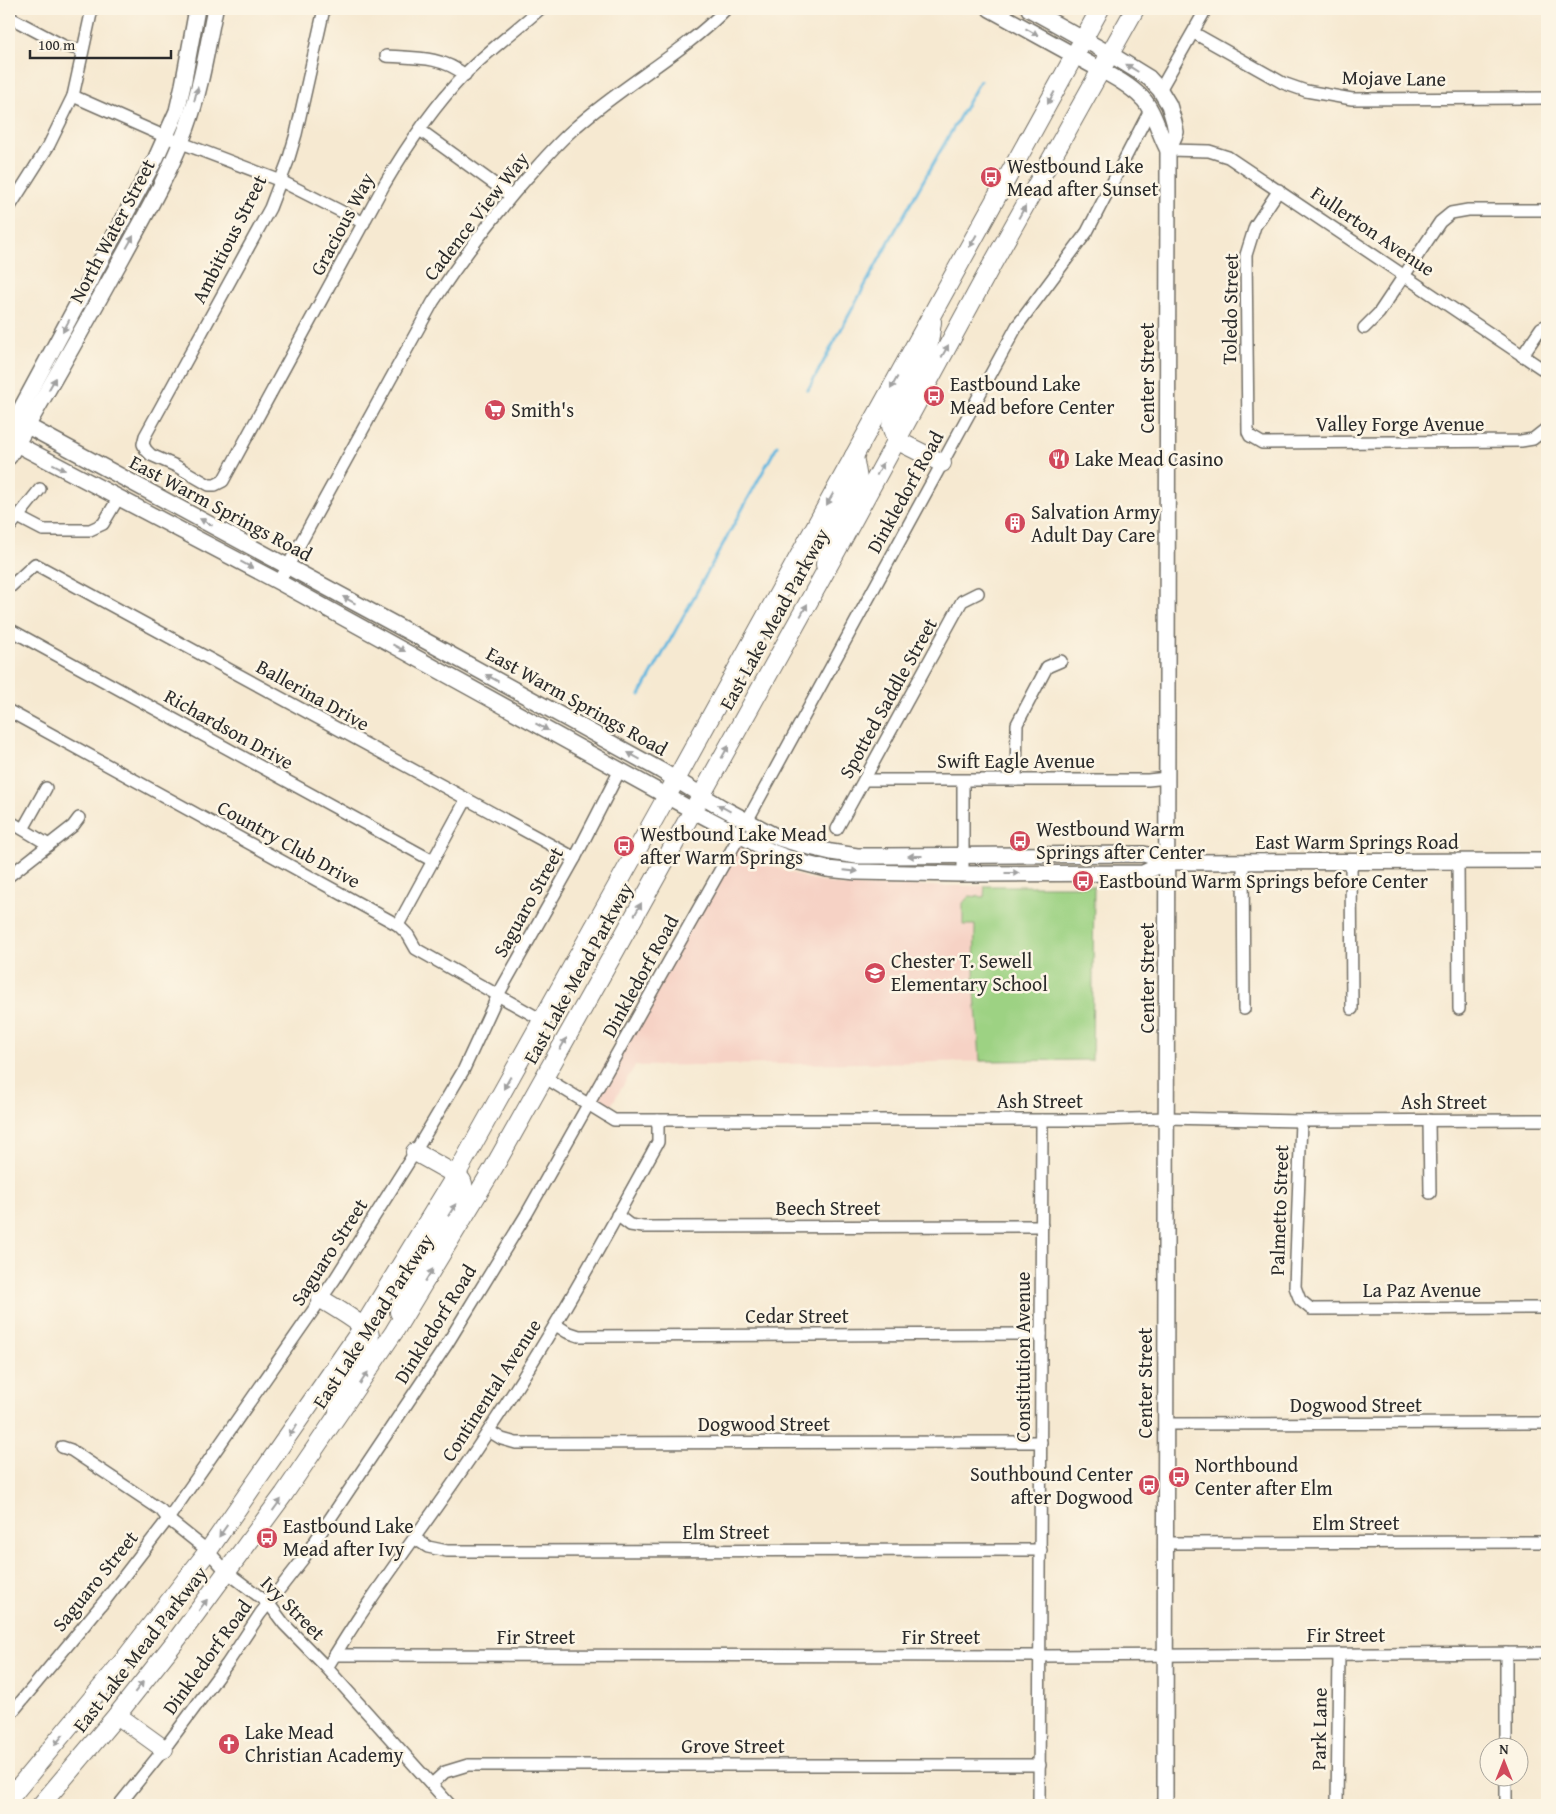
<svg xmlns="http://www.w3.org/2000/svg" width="1556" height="1814" font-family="'Gentium Book Plus',serif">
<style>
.built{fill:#f6d2c5}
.green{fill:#9dd283;stroke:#647e57}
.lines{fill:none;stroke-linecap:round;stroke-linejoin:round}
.stream{stroke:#63b7df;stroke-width:3}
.street-casing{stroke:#726e65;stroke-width:14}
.secondary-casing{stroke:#726e65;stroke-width:18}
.primary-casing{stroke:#726e65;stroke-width:20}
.street{stroke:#fff;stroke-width:11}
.secondary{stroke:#fff;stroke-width:15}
.primary{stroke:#fff;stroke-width:18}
.oneway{fill:#a0a0a0}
.labels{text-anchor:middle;stroke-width:5;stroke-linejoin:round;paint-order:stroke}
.street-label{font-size:20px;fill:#2b2b2b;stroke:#fcf5e5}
.poi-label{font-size:20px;fill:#2b2b2b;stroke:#fcf5e5;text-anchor:start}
</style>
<rect width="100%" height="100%" fill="#fcf5e5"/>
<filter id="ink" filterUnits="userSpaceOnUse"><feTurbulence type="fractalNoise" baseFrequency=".02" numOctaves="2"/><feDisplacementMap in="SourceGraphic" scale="10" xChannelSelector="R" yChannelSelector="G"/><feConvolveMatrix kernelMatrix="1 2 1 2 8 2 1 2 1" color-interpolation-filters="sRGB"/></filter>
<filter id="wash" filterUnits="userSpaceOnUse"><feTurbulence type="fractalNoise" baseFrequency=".0096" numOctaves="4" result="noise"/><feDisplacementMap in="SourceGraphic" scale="20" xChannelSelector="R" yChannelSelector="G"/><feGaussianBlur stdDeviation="1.12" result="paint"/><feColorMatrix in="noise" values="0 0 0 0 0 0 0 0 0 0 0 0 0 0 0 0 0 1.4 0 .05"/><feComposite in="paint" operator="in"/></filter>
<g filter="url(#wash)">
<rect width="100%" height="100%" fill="#f6e9d1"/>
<path class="built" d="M732,840L753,856L780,869L807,878L845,886H1094L1092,1060L635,1066L610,1107L591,1090Z"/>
<path class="green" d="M985,886H1094L1092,1060L980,1061C979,1037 976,1015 975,991C973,969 975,947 975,925H963V903L969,896L984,897Z"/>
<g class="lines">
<g class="stream">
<path d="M808,390L892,236L980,81"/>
<path d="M640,695L777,446"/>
</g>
</g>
</g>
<g filter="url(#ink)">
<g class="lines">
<g class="street-casing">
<g id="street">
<path d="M324,9L296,134L288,161L270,208L145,436L143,444L146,450L151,455L176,466L209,485H215L223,481L384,185C407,146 433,107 465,74C488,51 515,31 540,9"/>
<path d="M9,17L64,46L82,50"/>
<path d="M1194,33L1283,83L1306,91L1352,99L1547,98"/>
<path d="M386,56C415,58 442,56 465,75"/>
<path d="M1160,90L1206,9"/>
<path d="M73,96L166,137L281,181L364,223"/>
<path d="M420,130L511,196"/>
<path d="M1168,150L1209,151L1228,157L1547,372"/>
<path d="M1279,190L1255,226L1246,255L1248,432L1250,436L1262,443L1521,441L1533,439L1547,428"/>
<path d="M9,208L49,145L73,96L92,9"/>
<path d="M1364,328L1379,313L1440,222L1451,213L1468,210H1547"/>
<path d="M1522,356L1541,328L1547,325"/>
<path d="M18,517L43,530H90L103,524L119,497"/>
<path d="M9,528L40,489"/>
<path d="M279,582L433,302C462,258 493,217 527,178C543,160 558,142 577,126C624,84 682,54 726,9"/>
<path d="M9,588L35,564L575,858"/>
<path d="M9,629L433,861"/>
<path d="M9,711L398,925L408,935L416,949L542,1020"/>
<path d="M864,780H1148L1167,778"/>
<path d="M1016,780L1017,724L1047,667L1061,661"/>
<path d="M963,781V874"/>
<path d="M9,821L49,845"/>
<path d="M747,821L1017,326L1087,232L1150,110"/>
<path d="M23,829L46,788"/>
<path d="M837,829L962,601L978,593"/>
<path d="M1458,861L1459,1009"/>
<path d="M1243,862L1244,1009"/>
<path d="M1351,862L1352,1009"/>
<path d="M9,876L73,826L79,818"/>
<path d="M398,925L466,800"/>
<path d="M544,1077L614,1120H1097L1166,1118L1301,1121L1547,1120"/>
<path d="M1429,1120L1430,1193"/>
<path d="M1301,1121L1295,1287L1300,1300L1311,1309L1547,1308"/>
<path d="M617,1215L630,1225L643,1227L1042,1226"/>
<path d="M556,1325L567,1332L579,1336L1041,1334"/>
<path d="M1165,1424L1547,1423"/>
<path d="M489,1431L502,1439L516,1443L1041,1442"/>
<path d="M62,1447L71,1450L161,1510L168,1519L208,1551L227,1572L269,1604L284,1624L327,1668L450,1805"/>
<path d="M414,1538L428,1547L447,1551L1041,1550"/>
<path d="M1165,1543L1547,1542"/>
<path d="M335,1655L1041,1656L1547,1653"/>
<path d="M327,1668C376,1585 437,1511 489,1430C551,1337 604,1240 658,1142V1120"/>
<path d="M9,1716L107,1598L168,1519L335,1279L415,1152L463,1071L498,995L575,858L620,770"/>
<path d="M1506,1746V1653"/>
<path d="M432,1784L445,1772L468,1765H1040"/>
<path d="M119,1805L164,1749L227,1664L260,1614L303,1559L447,1344L526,1215L740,835"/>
<path d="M1039,1805L1042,1120"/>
<path d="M1337,1805L1339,1654"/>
<path d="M1506,1805V1776"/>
</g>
</g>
<g class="secondary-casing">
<g id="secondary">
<path d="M990,9C1023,27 1055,45 1088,63C1106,73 1128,83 1143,99C1153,109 1160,136 1168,150"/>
<path d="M1029,9L1110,54L1149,78L1160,90L1169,105L1174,122L1176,132L1168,150L1165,1805"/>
<path d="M9,416L433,645L660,770L721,807L779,838L805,846L831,852L857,856H884L1144,854L1167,862L1547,861"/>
<path d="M10,429L156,158L177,111L183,85L197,9"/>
<path d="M9,440L279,582L692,810L772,852L799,862L827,869L856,872L963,874L1143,873L1167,862"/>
<path d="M9,457C48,391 86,323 123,256C146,214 170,172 187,127C201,89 207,48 215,9"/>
</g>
</g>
<g class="primary-casing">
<g id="primary">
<path d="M932,322L927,357L896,412L891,426L896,440L942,463"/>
<path d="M825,565L828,533L858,479L854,456"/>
<path d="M321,1299C331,1305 363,1324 369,1333C375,1343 349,1370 344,1380C340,1388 340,1401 338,1410"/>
<path d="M399,1312L407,1283L463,1192C464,1183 463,1180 456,1175L415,1152"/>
<path d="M117,1715L164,1749"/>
<path d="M9,1799L123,1661L208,1551L363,1327L456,1175L667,796L1100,9"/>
<path d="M41,1805L117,1715L178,1638L284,1494L394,1332L494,1167L615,951L824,574L989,270L1135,9"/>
</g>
</g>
<use href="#street" class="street"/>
<use href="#secondary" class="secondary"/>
<use href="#primary" class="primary"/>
</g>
<defs><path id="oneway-solid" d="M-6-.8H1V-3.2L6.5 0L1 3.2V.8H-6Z" transform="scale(1.25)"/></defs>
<g class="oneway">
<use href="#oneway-solid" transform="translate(1032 32) rotate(29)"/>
<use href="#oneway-solid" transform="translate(1132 68) rotate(-148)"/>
<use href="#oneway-solid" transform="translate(196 94) rotate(-76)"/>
<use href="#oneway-solid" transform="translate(1051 98) rotate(119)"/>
<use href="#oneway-solid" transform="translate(1022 212) rotate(-61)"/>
<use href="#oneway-solid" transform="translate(973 241) rotate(119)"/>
<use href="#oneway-solid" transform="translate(130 242) rotate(-61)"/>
<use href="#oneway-solid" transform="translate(66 326) rotate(118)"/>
<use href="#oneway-solid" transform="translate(945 351) rotate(-61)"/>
<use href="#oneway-solid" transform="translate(894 383) rotate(119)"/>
<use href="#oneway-solid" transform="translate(52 384) rotate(-61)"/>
<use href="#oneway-solid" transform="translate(59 467) rotate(27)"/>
<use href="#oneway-solid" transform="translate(880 469) rotate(-62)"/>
<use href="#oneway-solid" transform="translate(830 499) rotate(119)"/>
<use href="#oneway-solid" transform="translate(206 522) rotate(-152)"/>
<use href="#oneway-solid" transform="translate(247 565) rotate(28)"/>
<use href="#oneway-solid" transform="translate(349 600) rotate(-151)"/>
<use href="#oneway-solid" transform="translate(804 610) rotate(-61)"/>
<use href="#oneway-solid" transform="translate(399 648) rotate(29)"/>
<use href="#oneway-solid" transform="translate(492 678) rotate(-151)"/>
<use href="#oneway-solid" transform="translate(542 727) rotate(29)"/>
<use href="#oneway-solid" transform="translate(725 752) rotate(-61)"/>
<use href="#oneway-solid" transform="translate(634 756) rotate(-151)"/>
<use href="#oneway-solid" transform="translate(724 808) rotate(-151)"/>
<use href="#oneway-solid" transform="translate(915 856) rotate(180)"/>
<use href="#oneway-solid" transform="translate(851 871) rotate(6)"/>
<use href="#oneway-solid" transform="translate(1012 873)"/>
<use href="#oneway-solid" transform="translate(638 909) rotate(-61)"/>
<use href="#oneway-solid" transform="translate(563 1044) rotate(-61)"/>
<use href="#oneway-solid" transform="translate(507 1083) rotate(119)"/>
<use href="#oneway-solid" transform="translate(452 1210) rotate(-58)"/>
<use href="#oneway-solid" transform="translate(429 1275) rotate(-59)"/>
<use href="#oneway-solid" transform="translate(364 1378) rotate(-56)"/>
<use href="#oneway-solid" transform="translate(293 1430) rotate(125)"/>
<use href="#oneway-solid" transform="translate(277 1505) rotate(-54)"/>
<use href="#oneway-solid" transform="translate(223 1531) rotate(125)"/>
<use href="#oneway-solid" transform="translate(203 1605) rotate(-53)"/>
<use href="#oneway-solid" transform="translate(139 1687) rotate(-52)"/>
<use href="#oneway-solid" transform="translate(59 1740) rotate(129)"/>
</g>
</g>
<defs>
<g id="bus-disc" transform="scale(1.125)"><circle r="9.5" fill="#d1495b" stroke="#fcf5e5"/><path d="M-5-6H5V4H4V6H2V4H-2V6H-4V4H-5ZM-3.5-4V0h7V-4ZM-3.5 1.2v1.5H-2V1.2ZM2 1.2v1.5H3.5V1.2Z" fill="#fff"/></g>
<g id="supermarket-disc" transform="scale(1.125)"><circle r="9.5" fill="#d1495b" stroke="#fcf5e5"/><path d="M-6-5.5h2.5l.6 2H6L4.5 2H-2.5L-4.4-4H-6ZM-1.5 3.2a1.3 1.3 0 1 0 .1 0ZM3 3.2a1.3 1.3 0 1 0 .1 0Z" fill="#fff"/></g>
<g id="restaurant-disc" transform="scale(1.125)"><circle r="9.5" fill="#d1495b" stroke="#fcf5e5"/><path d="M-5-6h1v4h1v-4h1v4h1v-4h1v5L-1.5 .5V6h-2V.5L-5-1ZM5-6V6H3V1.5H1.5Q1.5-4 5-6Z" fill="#fff"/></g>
<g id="building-disc" transform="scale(1.125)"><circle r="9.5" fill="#d1495b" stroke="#fcf5e5"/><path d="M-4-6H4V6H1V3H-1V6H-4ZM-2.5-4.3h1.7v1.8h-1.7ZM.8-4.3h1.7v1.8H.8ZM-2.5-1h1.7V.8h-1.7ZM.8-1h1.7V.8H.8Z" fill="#fff"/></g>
<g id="school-disc" transform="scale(1.125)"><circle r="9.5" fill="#d1495b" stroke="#fcf5e5"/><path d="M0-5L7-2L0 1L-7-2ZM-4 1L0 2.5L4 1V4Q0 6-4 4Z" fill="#fff"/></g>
<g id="church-disc" transform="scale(1.125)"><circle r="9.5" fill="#d1495b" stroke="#fcf5e5"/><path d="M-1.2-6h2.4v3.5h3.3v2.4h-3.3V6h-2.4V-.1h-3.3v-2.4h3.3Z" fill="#fff"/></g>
</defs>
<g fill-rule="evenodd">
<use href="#bus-disc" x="991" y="177"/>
<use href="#bus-disc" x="934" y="396"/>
<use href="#supermarket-disc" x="495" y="410"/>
<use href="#restaurant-disc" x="1059" y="459"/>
<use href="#building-disc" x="1015" y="523"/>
<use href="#bus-disc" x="1020" y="841"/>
<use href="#bus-disc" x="624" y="846"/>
<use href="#bus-disc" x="1083" y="881"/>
<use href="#school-disc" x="875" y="973"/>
<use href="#bus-disc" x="1179" y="1477"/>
<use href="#bus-disc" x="1149" y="1485"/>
<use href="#bus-disc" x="267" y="1538"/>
<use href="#church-disc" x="229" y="1744"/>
</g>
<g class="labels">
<g class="street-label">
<text transform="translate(1394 78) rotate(1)" y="7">Mojave Lane</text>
<text transform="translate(476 216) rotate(-52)" y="7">Cadence View Way</text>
<text transform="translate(342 224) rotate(-62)" y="7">Gracious Way</text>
<text transform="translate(112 231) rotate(-62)" y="7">North Water Street</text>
<text transform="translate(1373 231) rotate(34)" y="7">Fullerton Avenue</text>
<text transform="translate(229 239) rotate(-63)" y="7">Ambitious Street</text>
<text transform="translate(1230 309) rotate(-89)" y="7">Toledo Street</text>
<text transform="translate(1147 378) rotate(-90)" y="7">Center Street</text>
<text x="1400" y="431">Valley Forge Avenue</text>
<text transform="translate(905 492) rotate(-61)" y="7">Dinkledorf Road</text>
<text transform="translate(221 508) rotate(28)" y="7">East Warm Springs Road</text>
<text transform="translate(774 619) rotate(-61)" y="7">East Lake Mead Parkway</text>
<text transform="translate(313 695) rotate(29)" y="7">Ballerina Drive</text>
<text transform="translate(888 698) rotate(-61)" y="7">Spotted Saddle Street</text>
<text transform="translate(577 701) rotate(29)" y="7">East Warm Springs Road</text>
<text transform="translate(229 729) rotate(29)" y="7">Richardson Drive</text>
<text x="1016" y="768">Swift Eagle Avenue</text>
<text x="1357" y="849">East Warm Springs Road</text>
<text transform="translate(289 844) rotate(29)" y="7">Country Club Drive</text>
<text transform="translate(528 902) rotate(-61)" y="7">Saguaro Street</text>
<text transform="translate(578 973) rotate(-61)" y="7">East Lake Mead Parkway</text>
<text transform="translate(640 976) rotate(-61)" y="7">Dinkledorf Road</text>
<text transform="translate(1147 978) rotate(-90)" y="7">Center Street</text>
<text x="1040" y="1108">Ash Street</text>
<text x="1444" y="1109">Ash Street</text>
<text x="828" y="1215">Beech Street</text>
<text transform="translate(1279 1210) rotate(-88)" y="7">Palmetto Street</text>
<text transform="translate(329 1252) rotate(-57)" y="7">Saguaro Street</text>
<text x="1422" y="1297">La Paz Avenue</text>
<text x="797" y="1323">Cedar Street</text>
<text transform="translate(373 1321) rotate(-57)" y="7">East Lake Mead Parkway</text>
<text transform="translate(435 1324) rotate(-58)" y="7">Dinkledorf Road</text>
<text transform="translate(1023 1357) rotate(-90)" y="7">Constitution Avenue</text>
<text transform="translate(1145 1383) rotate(-90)" y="7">Center Street</text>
<text transform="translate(491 1390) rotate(-57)" y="7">Continental Avenue</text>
<text x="1356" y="1412">Dogwood Street</text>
<text x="764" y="1431">Dogwood Street</text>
<text x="1356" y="1530">Elm Street</text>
<text x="726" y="1539">Elm Street</text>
<text transform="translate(95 1581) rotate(-51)" y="7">Saguaro Street</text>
<text transform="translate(293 1608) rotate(45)" y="7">Ivy Street</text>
<text x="1346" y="1642">Fir Street</text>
<text x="536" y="1644">Fir Street</text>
<text x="941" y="1644">Fir Street</text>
<text transform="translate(140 1649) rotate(-52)" y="7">East Lake Mead Parkway</text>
<text transform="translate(207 1657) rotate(-54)" y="7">Dinkledorf Road</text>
<text transform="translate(1319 1729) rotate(-89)" y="7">Park Lane</text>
<text x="733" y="1753">Grove Street</text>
</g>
<g class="poi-label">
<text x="1007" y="173">Westbound Lake<tspan x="1007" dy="23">Mead after Sunset</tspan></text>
<text x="950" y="391">Eastbound Lake<tspan x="950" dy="23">Mead before Center</tspan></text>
<text x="511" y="417">Smith's</text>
<text x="1075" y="466">Lake Mead Casino</text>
<text x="1031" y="519">Salvation Army<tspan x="1031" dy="23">Adult Day Care</tspan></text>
<text x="1036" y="836">Westbound Warm<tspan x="1036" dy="23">Springs after Center</tspan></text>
<text x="640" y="841">Westbound Lake Mead<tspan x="640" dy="23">after Warm Springs</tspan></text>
<text x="1099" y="888">Eastbound Warm Springs before Center</text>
<text x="891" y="968">Chester T. Sewell<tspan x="891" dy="23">Elementary School</tspan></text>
<text x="1195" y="1472">Northbound<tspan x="1195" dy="23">Center after Elm</tspan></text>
<text x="1133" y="1481" text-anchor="end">Southbound Center<tspan x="1133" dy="23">after Dogwood</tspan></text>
<text x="283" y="1533">Eastbound Lake<tspan x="283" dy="23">Mead after Ivy</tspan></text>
<text x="245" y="1739">Lake Mead<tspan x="245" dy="23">Christian Academy</tspan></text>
</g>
</g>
<rect width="1556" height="1814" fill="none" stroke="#fcf5e5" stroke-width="30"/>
<g transform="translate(1504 1762)"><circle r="24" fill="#fcf5e5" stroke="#a8a49b"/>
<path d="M0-4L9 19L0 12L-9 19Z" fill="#d1495b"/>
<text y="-8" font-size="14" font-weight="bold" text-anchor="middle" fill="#2b2b2b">N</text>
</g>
<path d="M30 50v8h141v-8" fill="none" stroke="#2b2b2b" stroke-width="2.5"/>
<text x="38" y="50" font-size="15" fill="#2b2b2b" stroke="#fcf5e5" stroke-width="4" paint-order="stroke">100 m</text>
</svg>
